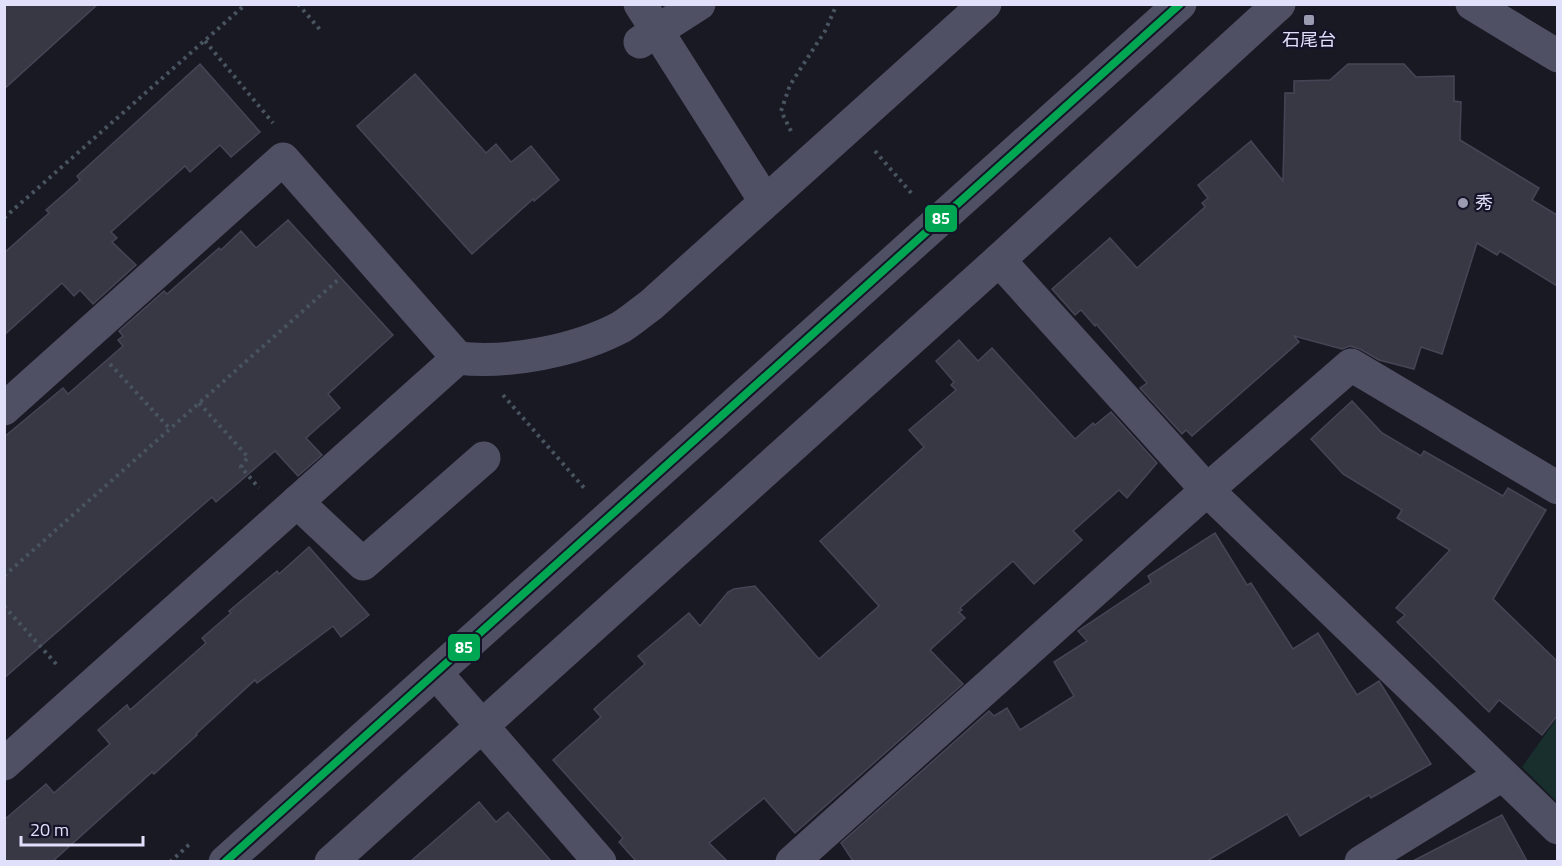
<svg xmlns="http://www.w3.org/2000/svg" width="1562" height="866" font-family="'Titillium Web','Noto Sans JP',sans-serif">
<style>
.green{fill:#182f2d}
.building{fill:#383845;stroke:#464556;stroke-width:1.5}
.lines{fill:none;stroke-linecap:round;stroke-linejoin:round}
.path{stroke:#48545f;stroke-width:4;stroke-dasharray:3 4.5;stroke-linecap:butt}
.minor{stroke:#4f5064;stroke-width:33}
.bus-1-casing{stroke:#151429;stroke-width:12}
.bus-1{stroke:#00a651;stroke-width:8}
.poi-dot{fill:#9a9ab0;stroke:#151429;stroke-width:2}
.labels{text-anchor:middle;stroke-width:4.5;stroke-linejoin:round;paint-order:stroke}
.poi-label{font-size:18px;fill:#e0e0fb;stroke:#151429}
.line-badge{stroke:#151429;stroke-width:2}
.badge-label{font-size:16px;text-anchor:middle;font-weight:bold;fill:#fff}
</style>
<rect width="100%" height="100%" fill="#191924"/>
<path class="green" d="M1557,718V802L1522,767Z"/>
<g class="building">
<path d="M4,4H98L4,89Z"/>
<path d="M200,64L260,132L231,157L220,145L190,172L185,166L111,232L117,238L112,242L136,265L93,304L80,290L74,296L62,283L4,335V253L49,213L46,210L80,180L77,176Z"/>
<path d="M1348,64H1404L1416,77L1454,76V101L1461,102L1460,140L1539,188L1532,200L1557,215V286L1500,251L1497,255L1477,243L1442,354L1421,347L1414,369L1379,360L1360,349L1350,346L1342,349L1294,336L1299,342L1192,436L1186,430L1182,434L1140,388L1147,383L1096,324L1095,326L1081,310L1075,315L1052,289L1110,238L1137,268L1205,207L1202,203L1208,198L1198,185L1251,141L1283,181L1285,93H1294V81L1330,80Z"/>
<path d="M415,74L486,153L496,144L511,162L531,146L559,180L534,201L533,199L472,254L357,126Z"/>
<path d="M288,220L393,335L328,394L340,408L306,438L322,455L298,476L275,451L216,502L212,497L4,678V437L63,388L68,394L123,346L118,340L123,336L119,331L164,291L167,294L219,248L221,250L241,231L256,248Z"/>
<path d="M959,340L978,361L992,348L1075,439L1093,423L1095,425L1111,412L1157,463L1127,498L1119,490L1073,531L1082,540L1034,584L1013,561L960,608L962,610L959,612L965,618L930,650L963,684L795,833L764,798L709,843L727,861H636L619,842L623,838L553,760L601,717L594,709L645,664L638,656L689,613L700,626L728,592L734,589L755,586L819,659L879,606L820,541L924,447L909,430L956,390L951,385L954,382L936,361Z"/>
<path d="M1352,401L1382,433L1421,456L1424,451L1503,496L1508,488L1546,510L1493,599L1557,661V716L1542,735L1499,700L1489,712L1397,622L1405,615L1396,608L1450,550L1397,518L1402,510L1343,474L1311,439Z"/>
<path d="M1215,533L1247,585L1251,583L1293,649L1318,633L1357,695L1379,681L1431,764L1371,798L1369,795L1300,836L1287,814L1207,861H853L841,843L989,711L994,716L1007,708L1020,730L1074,696L1054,662L1087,641L1078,631L1151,582L1148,576Z"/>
<path d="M309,547L369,615L341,637L333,626L257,683L255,680L196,734L197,735L154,774L152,772L53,861H4V820L46,784L54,793L110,744L98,730L127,705L130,710L206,643L202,638L231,613L229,611L277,571L279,574Z"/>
<path d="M479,802L496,822L508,812L551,861H411Z"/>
<path d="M1502,815L1527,861H1413Z"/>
</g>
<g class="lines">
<g class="path">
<path d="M298,4L322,32"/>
<path d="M205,41L273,123"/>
<path d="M791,131L781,111L790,85L825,31L837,4"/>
<path d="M875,151L912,194"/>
<path d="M4,218L246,4"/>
<path d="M110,364L170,429"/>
<path d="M503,395L585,489"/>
<path d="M199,403L248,457L241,467L259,488"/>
<path d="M4,576L339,279"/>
<path d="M4,606L58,666"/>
<path d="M170,862L192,842"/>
</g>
<g class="minor">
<path d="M640,4L765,201"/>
<path d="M1472,4L1558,56"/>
<path d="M640,42L699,4"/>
<path d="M999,260L1207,490L1558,828"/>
<path d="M4,409L283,159L458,358"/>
<path d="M297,502L363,564L484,458"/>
<path d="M436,673L600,862"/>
<path d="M4,764L458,358C507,364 576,351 621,327C631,321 641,312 651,305L985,4"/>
<path d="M225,862L1180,4"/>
<path d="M331,862L999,260L1279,4"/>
<path d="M792,862L1207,490L1351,365L1558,488"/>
<path d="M1361,862L1502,775"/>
</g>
<g class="bus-1-casing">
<path id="bus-1" d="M225,862L1180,4"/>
</g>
<use href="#bus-1" class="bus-1"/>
</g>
<g class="poi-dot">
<rect x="1303" y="14" width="12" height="12" rx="3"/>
<circle cx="1463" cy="203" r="6"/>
</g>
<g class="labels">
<g class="poi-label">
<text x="1309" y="46">石尾台</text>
<text x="1475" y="209" text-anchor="start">秀</text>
</g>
</g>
<g class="line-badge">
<rect x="924" y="204" width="34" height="29" rx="6" fill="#00a651"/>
<rect x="447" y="633" width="34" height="29" rx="6" fill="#00a651"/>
</g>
<g class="badge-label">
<text x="941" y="224">85</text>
<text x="464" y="653">85</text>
</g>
<rect width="1562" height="866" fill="none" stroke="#e0e0fb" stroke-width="12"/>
<path d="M21 836v9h122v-9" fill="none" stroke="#e0e0fb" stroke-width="3"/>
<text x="30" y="836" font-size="18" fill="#e0e0fb" stroke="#151429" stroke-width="4.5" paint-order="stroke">20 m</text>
</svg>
